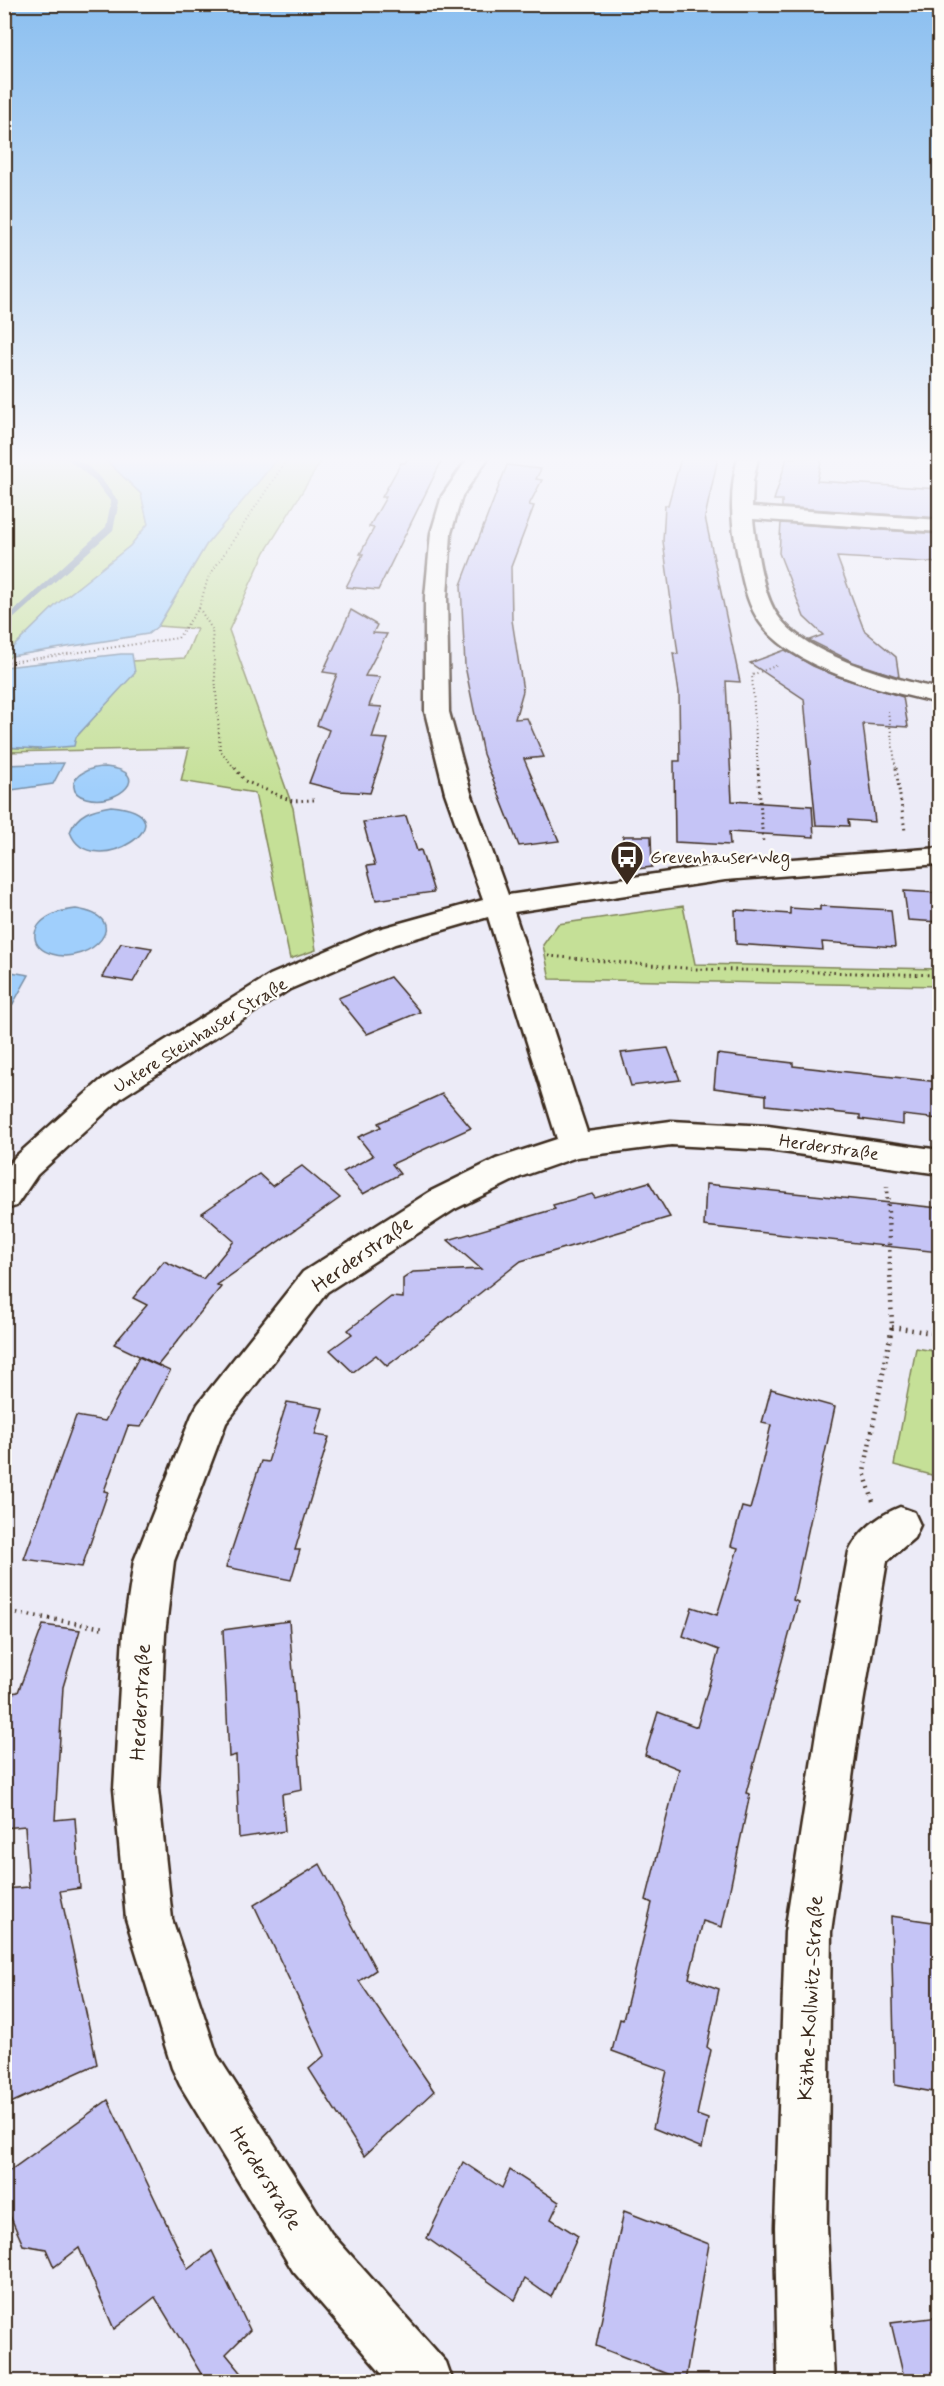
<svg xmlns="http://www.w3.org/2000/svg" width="944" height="2386" font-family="Mynerve,sans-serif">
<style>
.green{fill:#c5e097;stroke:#80855a;stroke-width:1.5}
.water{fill:#a0cffc;stroke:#788da3;stroke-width:1.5}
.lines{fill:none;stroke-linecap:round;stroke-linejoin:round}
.stream{fill:#788da3;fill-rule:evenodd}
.building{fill:#c5c4f6;stroke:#3b2a1e;stroke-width:1.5}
.street-casing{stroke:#3b2a1e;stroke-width:5}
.path-far2{stroke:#3b2a1e;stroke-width:2;stroke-dasharray:1 3;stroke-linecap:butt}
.path-far1{stroke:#3b2a1e;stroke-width:3;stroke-dasharray:1.5 4;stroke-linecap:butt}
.path{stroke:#3b2a1e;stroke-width:4.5;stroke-dasharray:1.5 5;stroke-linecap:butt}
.street{fill:#fdfcf7;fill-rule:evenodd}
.labels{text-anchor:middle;stroke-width:5;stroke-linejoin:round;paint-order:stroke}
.poi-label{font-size:18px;fill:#3b2a1e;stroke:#fdfcf7;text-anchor:start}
.street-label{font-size:18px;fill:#3b2a1e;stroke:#fdfcf7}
.near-street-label{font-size:21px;fill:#3b2a1e;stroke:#fdfcf7}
</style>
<rect width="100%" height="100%" fill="#ecebf7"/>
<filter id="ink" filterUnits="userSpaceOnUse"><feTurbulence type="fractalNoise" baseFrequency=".0167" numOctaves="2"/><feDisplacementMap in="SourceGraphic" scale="12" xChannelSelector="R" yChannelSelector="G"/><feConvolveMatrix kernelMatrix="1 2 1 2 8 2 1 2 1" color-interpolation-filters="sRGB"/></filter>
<g filter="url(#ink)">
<g class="green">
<path d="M4,458H104L141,494L148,524L130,546L57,604L11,649V656L5,661Z"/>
<path d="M278,458H323L265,552L229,630L293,808L316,950L290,959L255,793L181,781L189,748L5,752V747L39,749L76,737L134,673L132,661L185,658L197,629L158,626L206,545Z"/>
<path d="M683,906L695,964L939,969V986L550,979L543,945L558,924Z"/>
<path d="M916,1348L939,1352V1477L894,1465Z"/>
</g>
<g class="water">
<path d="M104,458H278L206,545L158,626L148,634L11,656V649L57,604L130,546L148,524L141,494Z"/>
<path d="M121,654H132L135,673L76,737L74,746L39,749L5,747V667Z"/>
<path d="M64,763L53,784L5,791V765Z"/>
<path d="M106,767C155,772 118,807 86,798C70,794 70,779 84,772C91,768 99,767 106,767Z"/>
<path d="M111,806C199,814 90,886 70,832C77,813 93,809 111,806Z"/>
<path d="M76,909C137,918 90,966 52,954C30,948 29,927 50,916C58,911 67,910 76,909Z"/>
<path d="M5,971L29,975L5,1018L4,973Z"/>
</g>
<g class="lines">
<path class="stream" d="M66,458C88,458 106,485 119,502L113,530L4,627V620L106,527L111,502L94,480Z"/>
</g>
<g class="building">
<path d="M408,458H443L378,590L346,587L363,554H360L374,528L369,527L386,497H382L401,463H405Z"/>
<path d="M681,458H718L705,517L740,682L726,681L732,801L812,806L814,837L729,832L730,845L675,842L674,761H680L679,693L673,653L678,654L663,541L665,505H668Z"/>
<path d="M787,458H822L817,481L939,489V518L782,507V500H774Z"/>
<path d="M507,465L541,469L536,479L542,480L529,505L534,506L511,567L512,620L523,691L515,719L527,718L544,757L524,759L559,841L519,846L483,754L465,666L461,585Z"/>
<path d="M781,523L939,534V563L837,557L864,630L896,657L899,677L853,662L809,640L823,635L804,617L779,553Z"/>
<path d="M351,610L377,625L373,633L387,634L365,676L380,677L369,706L382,707L372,738L388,739L370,793L340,791L309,783L329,730L317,725L337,674L323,672Z"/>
<path d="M785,650L813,666L839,677L903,697L908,727L863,724L875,822L848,820L849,826L816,825L804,699L750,663Z"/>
<path d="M406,816L417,851L421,850L434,892L376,900L367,866L375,865L363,822Z"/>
<path d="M623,836H651L652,867L621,871Z"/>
<path d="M904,891L939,893V922L908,920Z"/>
<path d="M820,906L891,910L895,947L822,942L823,950L736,944L735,910L790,914V908L820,910Z"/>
<path d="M121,943L152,948L133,982L102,977Z"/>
<path d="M390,977L420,1012L367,1034L338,998Z"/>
<path d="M668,1048L680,1080L631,1086L621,1053Z"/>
<path d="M717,1054L793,1063V1066L939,1082V1119L903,1115V1125L860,1119V1115L766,1105V1095L714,1088Z"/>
<path d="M442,1094L471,1128L392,1164L400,1174L363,1194L343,1172L373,1156L358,1137L381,1127L378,1123Z"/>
<path d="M302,1166L340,1198L217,1285L221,1287L158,1365L114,1344L147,1305L133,1298L164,1261L203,1279L234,1241L202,1213L259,1174L272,1186Z"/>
<path d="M649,1182L670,1217L521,1261L387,1366L376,1355L353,1372L330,1350L352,1334L348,1330L391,1297L403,1298V1279L413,1272L481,1269L448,1240L555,1209L553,1205L592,1194L595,1198Z"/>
<path d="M706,1184L939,1208V1252L704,1226Z"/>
<path d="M139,1357L170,1371L141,1427L128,1426L104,1491L108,1492L82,1567L24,1559L76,1416L105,1421Z"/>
<path d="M771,1389L835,1407L793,1600L798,1602L746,1793L750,1794L722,1927L703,1921L689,1978L719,1989L707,2047L711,2050L697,2115L708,2119L702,2148L653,2128L667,2071L612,2051L620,2019L623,2020L652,1903L646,1900L679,1769L645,1755L658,1712L697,1727L719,1650L683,1636L692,1607L717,1615L738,1548L731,1546L742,1507L750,1509L757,1485L771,1425L762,1423Z"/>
<path d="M287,1402L323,1408L315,1435L329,1437L295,1550H300L291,1580L226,1567L261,1461L268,1462Z"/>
<path d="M289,1621L302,1790L282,1794L285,1831L239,1838L236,1755L229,1757L223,1630Z"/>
<path d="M43,1625L80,1630L63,1687L55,1820L75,1818L80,1888L60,1891L97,2064L4,2106V1889L29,1887L25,1826L4,1828V1694L18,1692Z"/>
<path d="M320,1864L376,1970L359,1981L434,2091L364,2156L309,2069L325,2055L254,1905Z"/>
<path d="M891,1916L939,1923V2093L895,2085Z"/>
<path d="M108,2100L188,2269L212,2251L250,2330L226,2354L249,2382H206L155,2297L114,2329L79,2248L54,2267L46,2249L23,2245L4,2202V2175Z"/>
<path d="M463,2162L502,2188L510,2170L559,2202L551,2219L578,2236L551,2297L525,2279L515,2300L427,2238Z"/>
<path d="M624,2211L709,2244L685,2381L596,2346Z"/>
<path d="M939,2317V2382H905L891,2323Z"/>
</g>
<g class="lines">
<g class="street-casing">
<g id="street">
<path d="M468,458H488L462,496L451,533L447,597L449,712L471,793L508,895L725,864L940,848V864L725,880L514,912L587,1132L671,1121L768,1126L940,1150V1174L768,1150L671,1145L577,1157L520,1177L455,1209L327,1292L226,1423L174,1561L165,1634L158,1789L172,1919L217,2055L331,2233L446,2362L453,2382H389L293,2271L180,2085L172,2068L126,1919L114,1789L123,1634L134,1561L192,1415L198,1404L303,1272L431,1191L496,1159L557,1139L488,917L395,944L290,989L122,1097L37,1175L16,1206L4,1210V1171L15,1157L100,1081L270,975L375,930L483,900L445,793L425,712V597L431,533L442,496Z"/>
<path d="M738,458H758L753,481L752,507L940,520V532L753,519C756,546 762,594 778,616C806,656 894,679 940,689V703C885,691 788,669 757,618C746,600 742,577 738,557C731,523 729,492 738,458Z"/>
<path d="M900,1507L914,1512L920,1525L914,1538L887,1561L859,1727L831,1932L827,2227L834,2382H778L775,2227L785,1932L817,1727L849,1552C858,1532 879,1515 900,1507Z"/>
</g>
</g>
<g class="path-far2">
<path d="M199,608L212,629L220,750L236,770"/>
<path d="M4,663L178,638L199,608L208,578L288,458"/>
<path d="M888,711L896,770"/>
<path d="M758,770L752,675L778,665"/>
</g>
<g class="path-far1">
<path d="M235,768L245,781L292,801L315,800"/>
<path d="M758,768L763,844"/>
<path d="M896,768L905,831"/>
<path d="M548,956L695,969L940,975"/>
</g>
<g class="path">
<path d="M892,1327L940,1334"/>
<path d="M873,1501L864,1472L892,1327L887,1186"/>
<path d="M4,1611L104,1628"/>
</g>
<use href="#street" class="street"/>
</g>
</g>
<linearGradient id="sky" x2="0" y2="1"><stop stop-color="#8bbff0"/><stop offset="0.58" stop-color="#f6f6fb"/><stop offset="1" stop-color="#f6f6fb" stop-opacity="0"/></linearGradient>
<rect width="944" height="792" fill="url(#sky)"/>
<defs>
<g id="bus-pin" transform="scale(1.725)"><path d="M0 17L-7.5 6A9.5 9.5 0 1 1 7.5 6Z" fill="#3b2a1e" stroke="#fdfcf7"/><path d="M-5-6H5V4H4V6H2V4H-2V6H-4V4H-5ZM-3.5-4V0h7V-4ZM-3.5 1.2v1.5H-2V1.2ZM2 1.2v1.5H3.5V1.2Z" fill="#fff"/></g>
</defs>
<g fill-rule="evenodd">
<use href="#bus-pin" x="627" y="857"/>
</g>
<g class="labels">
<g class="poi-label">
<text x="650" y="863">Grevenhauser Weg</text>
</g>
<g class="street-label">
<text transform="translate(200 1035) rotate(-32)" y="6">Untere Steinhauser Straße</text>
<text transform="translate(829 1147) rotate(8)" y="6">Herderstraße</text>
</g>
<g class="near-street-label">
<text transform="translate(362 1254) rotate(-35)" y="7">Herderstraße</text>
<text transform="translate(140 1702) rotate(-87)" y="7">Herderstraße</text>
<text transform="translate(810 1998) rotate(-87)" y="7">Käthe-Kollwitz-Straße</text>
<text transform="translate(266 2178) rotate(58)" y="7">Herderstraße</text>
</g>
</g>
<rect width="944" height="2386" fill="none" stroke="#fdfcf7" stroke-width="24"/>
<rect x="12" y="12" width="920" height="2362" fill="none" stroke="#3b2a1e" stroke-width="2" filter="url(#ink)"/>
</svg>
